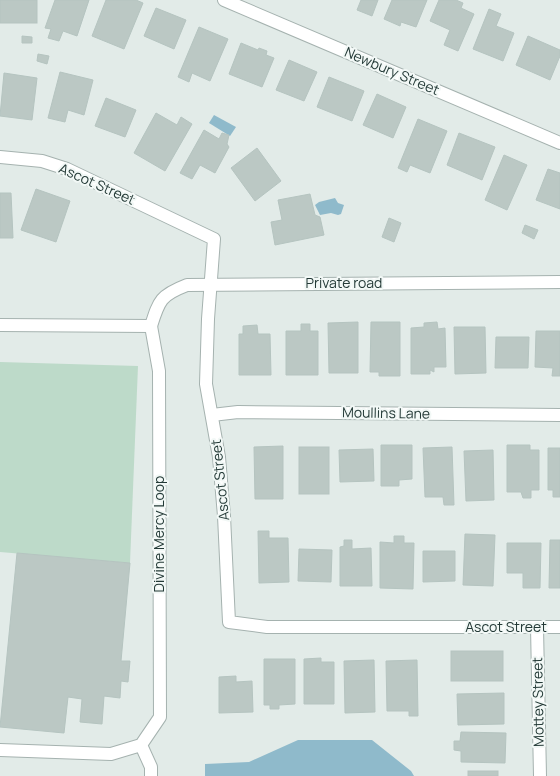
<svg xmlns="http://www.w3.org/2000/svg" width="560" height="776" font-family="Manrope,sans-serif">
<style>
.green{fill:#bddac9}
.water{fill:#8fbacb}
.building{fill:#bbc8c4;stroke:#b5c4c0}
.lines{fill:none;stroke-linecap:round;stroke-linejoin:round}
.minor-casing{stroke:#a5b2af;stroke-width:14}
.minor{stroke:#fff;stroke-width:12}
.labels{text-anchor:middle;stroke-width:4;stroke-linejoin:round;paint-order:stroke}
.street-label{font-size:14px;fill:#243a37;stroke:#f2f8f6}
</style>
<rect width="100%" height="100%" fill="#e2ebe8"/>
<path class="green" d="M0,362L138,366L130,563L0,552Z"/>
<g class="water">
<path d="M214,115L236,127L230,136L209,123Z"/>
<path d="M335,198L338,203L344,205L341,214L338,215L331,213L320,215L315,205L319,202Z"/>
<path d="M298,740H372L411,771L414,776H205V764L249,762Z"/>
</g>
<g class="building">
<rect x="0" y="0" width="37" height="23"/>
<path d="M55,0H89L77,36L63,31L59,41L48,38L51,29L45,28Z"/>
<path d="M106,0H136L143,3L124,49L92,36Z"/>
<path d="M361,0H378L372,16L357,10Z"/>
<path d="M392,0H427L416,27L401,22L400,26L384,19Z"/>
<path d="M439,0H456L463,3L461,8L474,14L458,51L444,45L450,30L430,21Z"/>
<path d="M156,8L186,20L174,49L144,36Z"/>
<path d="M489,9L501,14L496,26L514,33L503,61L473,49Z"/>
<path d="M199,27L228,39L210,81L192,73L189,82L178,77Z"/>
<path d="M22,36L32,37V43H22Z"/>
<path d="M528,36L560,50V56L550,80L516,65Z"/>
<path d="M241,43L258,50L259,48L267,51L266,55L274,58L262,87L229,74Z"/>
<path d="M38,54L49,56L47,64L37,61Z"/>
<path d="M289,60L317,72L304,101L276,90Z"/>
<path d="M60,72L93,80L84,115L68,110L65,122L48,118Z"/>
<path d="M4,73L37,78L32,120L0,116Z"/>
<path d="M329,77L364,91L352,121L317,107Z"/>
<path d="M377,94L406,107L393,138L363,125Z"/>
<path d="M106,98L136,110L125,137L95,126Z"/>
<path d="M156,113L177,125L181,117L192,124L165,171L134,153Z"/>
<path d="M418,119L447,131L430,173L410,165L407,172L398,168Z"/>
<path d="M204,130L219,139L222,133L229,135L227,144L229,147L215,173L200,165L192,179L180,173Z"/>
<path d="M459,133L495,147L482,180L447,165Z"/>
<path d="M257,148L281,181L255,201L231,168Z"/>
<path d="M504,155L527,165L507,210L485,200Z"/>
<path d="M548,169L560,173V209L536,200Z"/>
<path d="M36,189L70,201L56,242L21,230Z"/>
<path d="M0,193H11L13,238H0Z"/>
<path d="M310,194L315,215L320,217L324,235L275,245L271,222L282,220L278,200Z"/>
<path d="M389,218L401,223L394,242L382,237Z"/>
<path d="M525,225L538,230L534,239L522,233Z"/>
<path d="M358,322V373H329L328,323Z"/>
<path d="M371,322H400V376H379V372H370Z"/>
<path d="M437,322L438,329L445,328L446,367H434V372L430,370V374H411V328L424,327V323Z"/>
<path d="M301,324H310V331H318V375H286V331H301Z"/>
<path d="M257,325L258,334H270L271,375H239V334H243V326Z"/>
<path d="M454,327H485L486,373L455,374Z"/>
<path d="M536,331H560V376H552L553,368L535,367Z"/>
<path d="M496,337H529L528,368H495Z"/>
<path d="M381,445H412V479L399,480V486H381Z"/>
<path d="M507,445H530V450H539V490H531V498H523L521,492H507Z"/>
<path d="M283,446V499H255L254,447Z"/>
<rect x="299" y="447" width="30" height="47"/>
<path d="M452,447L454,505H444L443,497H425L423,448Z"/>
<path d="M548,448H560V497H553V490H548Z"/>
<path d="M373,449L374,481L340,482L339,450Z"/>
<path d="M493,450L494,500L466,501L464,451Z"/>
<path d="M258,531H269V538H288L289,582L259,583Z"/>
<path d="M465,534L495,535L493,586L463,585Z"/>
<path d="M394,536H404V543H414L413,589L380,588V542L394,543Z"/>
<path d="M344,540H352V549L371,548L372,586H340V547L344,546Z"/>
<path d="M550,540H560V588H549Z"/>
<path d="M507,543H541L540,588H523V573H507Z"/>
<path d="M299,549L332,550L331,582L298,581Z"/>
<path d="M423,551H455V581L423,582Z"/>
<path d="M17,553L130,563L121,661H130L128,682L121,681L120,698L104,696L102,724L80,722L82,699L68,697L64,733L0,727Z"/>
<rect x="451" y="651" width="52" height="30"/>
<path d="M321,658V662H334V704H304V659Z"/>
<path d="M264,659H295V704L279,705V709H270V705H264Z"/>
<path d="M374,660L375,712L345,713L344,661Z"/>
<path d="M417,660L418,716H409V711H387L386,661Z"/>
<path d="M236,676V682L252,681L253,712L219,713V677Z"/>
<path d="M504,693V724L458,725L457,694Z"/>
<path d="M461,732L506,733L505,763L461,762V751L454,750V741H460Z"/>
<rect x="468" y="771" width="30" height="5"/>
</g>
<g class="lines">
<g class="minor-casing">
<g id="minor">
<path d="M224,0L560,143"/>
<path d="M0,157L42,161L67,169L214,239L208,319L206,384L219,457L224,516L229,622L267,627H560"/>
<path d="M0,325L151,326L159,371L160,717L141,745L111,754L0,750"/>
<path d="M151,326C159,300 161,295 187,285L560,282"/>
<path d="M212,415L238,412L560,415"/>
<path d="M537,627L540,776"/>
<path d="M141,745L151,767V776"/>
</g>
</g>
<use href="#minor" class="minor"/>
</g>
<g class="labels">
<g class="street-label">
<text transform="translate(392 71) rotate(23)" y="5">Newbury Street</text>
<text transform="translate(97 184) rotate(24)" y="5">Ascot Street</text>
<text x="344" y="288">Private road</text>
<text transform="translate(386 413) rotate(1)" y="5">Moullins Lane</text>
<text transform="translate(220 480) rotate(-96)" y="5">Ascot Street</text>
<text transform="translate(159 534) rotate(-90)" y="5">Divine Mercy Loop</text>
<text x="506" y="632">Ascot Street</text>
<text transform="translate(538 702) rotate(-91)" y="5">Mottey Street</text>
</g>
</g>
</svg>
